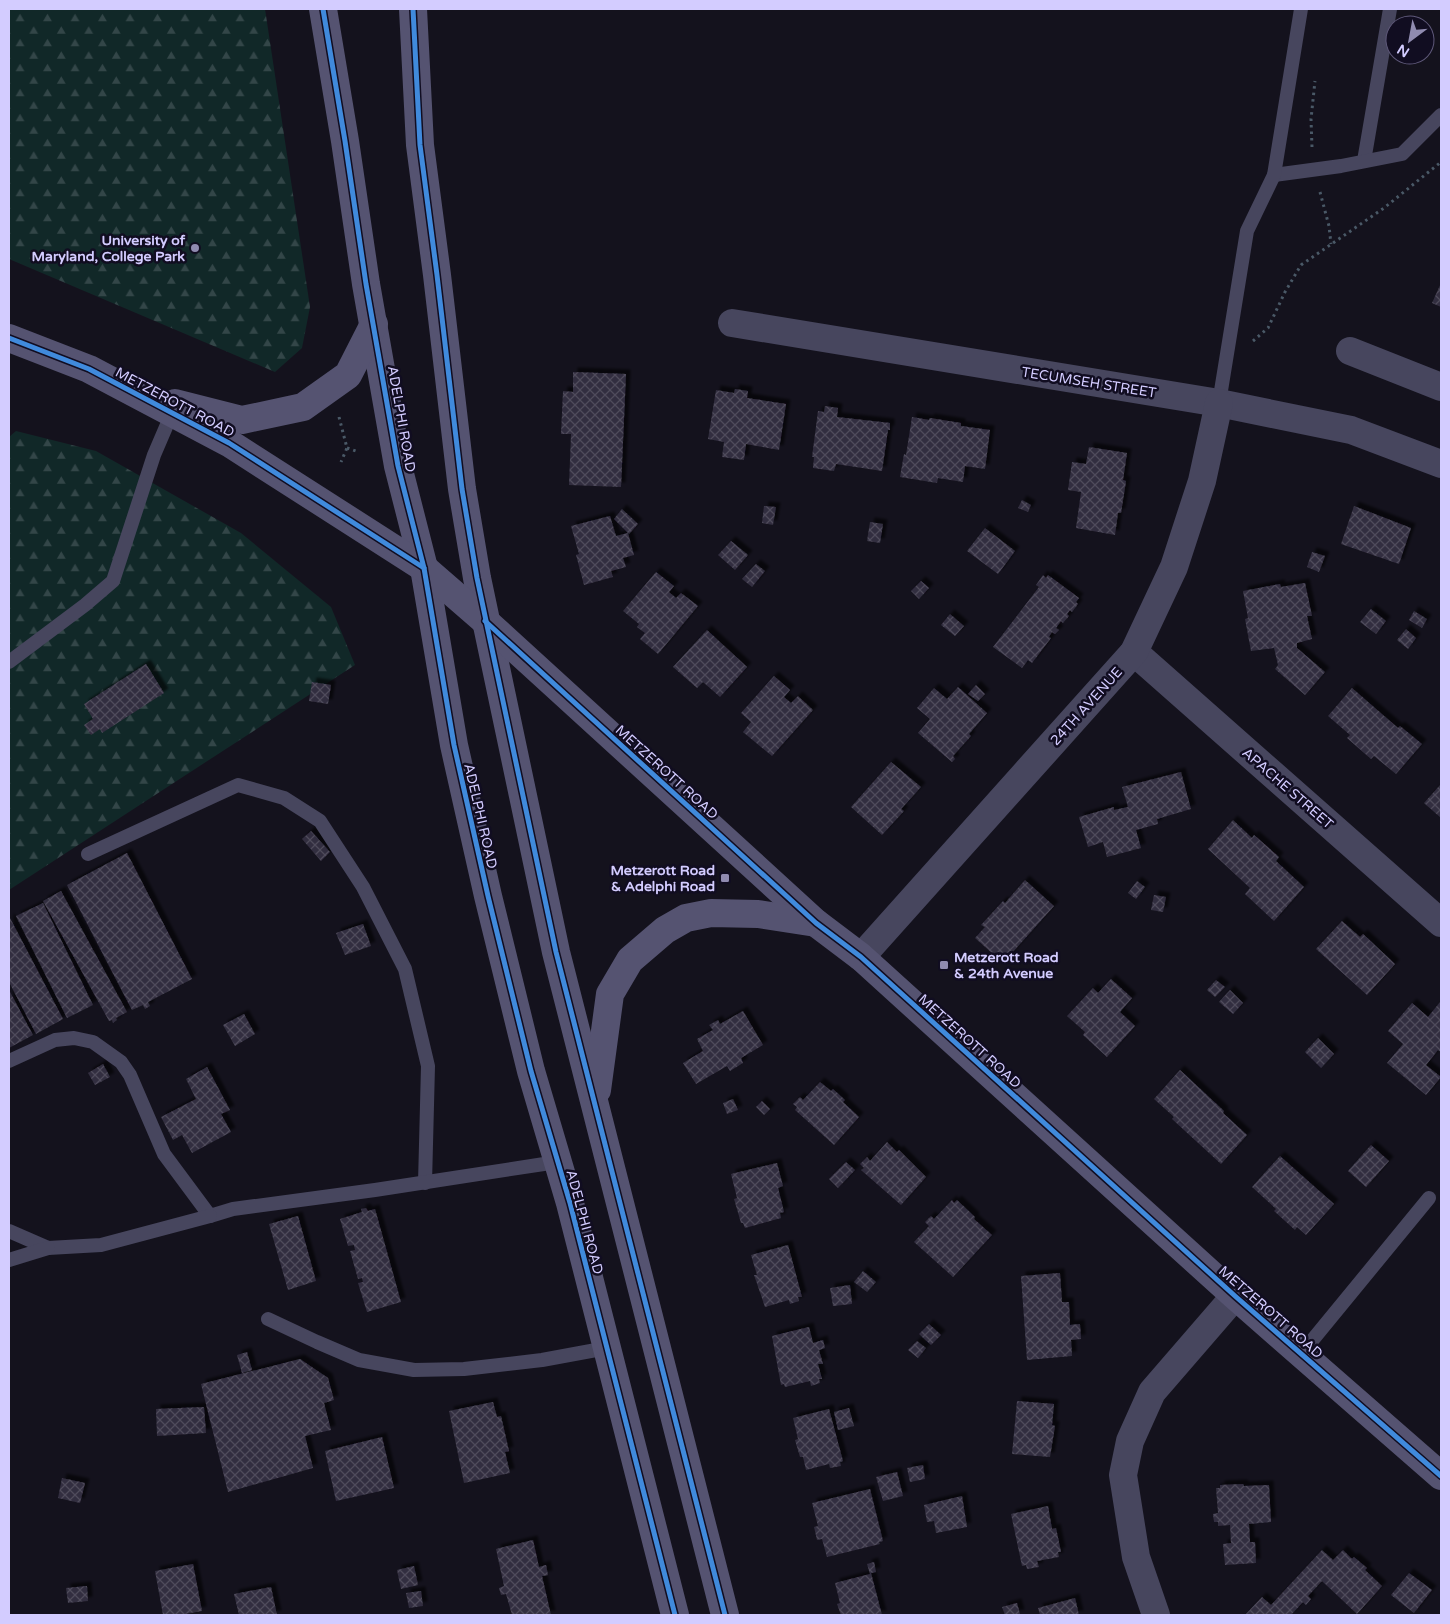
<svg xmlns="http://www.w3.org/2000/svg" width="1450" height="1624" font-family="'Varela Round',sans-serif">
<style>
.forest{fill:url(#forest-firs)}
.building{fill:url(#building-cross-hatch);filter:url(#shadow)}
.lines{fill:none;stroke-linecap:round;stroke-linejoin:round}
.path{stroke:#4a5967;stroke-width:3;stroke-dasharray:2.5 4;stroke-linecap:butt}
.lane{stroke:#47465e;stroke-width:14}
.street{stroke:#47465e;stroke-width:28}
.secondary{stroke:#555371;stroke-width:28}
.cycleway-casing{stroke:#110d21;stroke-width:8}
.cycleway{stroke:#408adc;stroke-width:5}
.poi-dot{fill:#908bb0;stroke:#110d21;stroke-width:2}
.labels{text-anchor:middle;stroke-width:5;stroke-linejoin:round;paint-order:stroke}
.poi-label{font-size:14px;font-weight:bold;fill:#d3ccff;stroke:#110d21;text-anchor:end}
.street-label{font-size:14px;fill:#d3ccff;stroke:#110d21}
</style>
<defs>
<pattern id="forest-firs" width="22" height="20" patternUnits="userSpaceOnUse" patternTransform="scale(1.25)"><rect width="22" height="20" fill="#112828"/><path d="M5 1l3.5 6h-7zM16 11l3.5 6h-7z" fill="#334648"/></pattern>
<pattern id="building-cross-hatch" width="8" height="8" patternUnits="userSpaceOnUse" patternTransform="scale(1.25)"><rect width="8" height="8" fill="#322e3f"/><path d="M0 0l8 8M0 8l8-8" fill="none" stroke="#4f4b5c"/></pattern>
<filter id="shadow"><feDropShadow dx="4.5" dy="-4.5" stdDeviation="1" flood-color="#0009"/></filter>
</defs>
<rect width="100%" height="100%" fill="#14121d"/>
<g class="forest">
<path d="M9,9H265L310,307L302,348L275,372L9,259Z"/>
<path d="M16,431L96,451L241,533L331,607L355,665L9,890V437Z"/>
</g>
<g class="building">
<path d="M1441,283V307L1432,303Z"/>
<path d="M573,372L626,374L621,487L569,485L571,434H561L563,391L573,392Z"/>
<path d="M735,389L748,391L747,398L786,404L779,450L746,444L744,460L722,457L724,442L708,439L716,390L734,393Z"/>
<path d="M825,406L838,408L837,417L890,423V430H888L882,471L836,464L834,471L813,468L814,457H812L818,411L824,412Z"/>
<path d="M912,417L929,420L930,418L961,423V426L990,430L985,469L965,466L963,482L938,478L937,483L900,477L904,454L906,455Z"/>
<path d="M1089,447L1127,453L1123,480L1126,481L1121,513H1118L1115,535L1076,528L1081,492L1068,490L1072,462L1086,464Z"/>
<path d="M1022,500L1031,505L1028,512L1018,508Z"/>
<path d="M764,506L776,507L773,525L762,523Z"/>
<path d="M1354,506L1411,528L1399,564L1341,544Z"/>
<path d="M622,509L638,524L629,534L614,519Z"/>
<path d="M610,516L616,536L628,533L634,555L623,558L626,567L611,571L613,577L584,585L576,555L579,554L571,526Z"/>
<path d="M870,522L883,524L880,543L867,541Z"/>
<path d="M985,528L1015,551L998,574L967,551Z"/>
<path d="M731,541L748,555L735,570L718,555Z"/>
<path d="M1312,552L1325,556L1319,572L1307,567Z"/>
<path d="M756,564L765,571L752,587L742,579Z"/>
<path d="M656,572L674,586L669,592L676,598L681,593L698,606L658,654L640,639L645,633L637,627L639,624L623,611Z"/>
<path d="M1043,575L1046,578L1048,575L1079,598L1076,602L1078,604L1072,612L1070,610L1067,614L1069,616L1063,623L1061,621L1056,628L1059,630L1055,634L1052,632L1049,637L1051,638L1032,663L1028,660L1022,668L993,647L1039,587L1036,585Z"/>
<path d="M921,581L929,588L919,599L911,591Z"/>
<path d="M1305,583L1312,616H1307L1312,639L1297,643V648L1325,672L1305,695L1275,669L1278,665L1274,648L1251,651L1245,619L1248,618L1243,591L1280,584L1281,587Z"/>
<path d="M1371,609L1386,621L1376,634L1360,622Z"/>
<path d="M1414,611L1427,619L1422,628L1409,620Z"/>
<path d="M950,614L964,626L955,636L941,625Z"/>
<path d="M1406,629L1416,638L1408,649L1397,640Z"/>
<path d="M707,630L747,667L720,697L703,682L697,688L673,667Z"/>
<path d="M146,664L164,693L102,733L100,729L91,735L84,725L93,719L84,704Z"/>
<path d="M774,676L790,690L784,697L791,703L798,696L813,710L772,756L743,732L751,722L741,713Z"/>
<path d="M312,682L331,685L328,704L309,701Z"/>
<path d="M976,685L985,694L978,701L968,694Z"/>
<path d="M958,687L987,713L969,734L971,736L953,756L955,759L952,762L918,733L930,719L917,708L934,688L947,699Z"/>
<path d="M1352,688L1398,728L1400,726L1422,744L1396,774L1374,756L1371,759L1347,738L1350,735L1328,716Z"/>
<path d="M891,762L921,787L901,809L904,811L882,835L851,807Z"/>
<path d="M1181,772L1191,809L1157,819L1158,824L1136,830L1141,848L1107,857L1103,842L1088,847L1079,817L1114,807V810L1128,807L1122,787Z"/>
<path d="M1441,784V818L1424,803Z"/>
<path d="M1233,820L1252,838L1254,835L1279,857L1276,861L1304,887L1274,921L1245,894L1250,888L1208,849Z"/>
<path d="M311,831L330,852L321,861L302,839Z"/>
<path d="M127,853L192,979L148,1002L150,1006L145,1009L143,1005L132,1010L67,885Z"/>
<path d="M1025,880L1054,906L1003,963L975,938L985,927L981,925L1003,901L1005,903Z"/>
<path d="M1137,881L1145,887L1136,899L1128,893Z"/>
<path d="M61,891L127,1012L116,1018L117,1020L113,1023L112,1020L109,1021L43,901Z"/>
<path d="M1154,895L1166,897L1163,912L1151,910Z"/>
<path d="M43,903L93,1005L67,1018L16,916Z"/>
<path d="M10,918L63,1019L36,1034L9,982V919Z"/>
<path d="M1342,921L1360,937L1363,934L1395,964L1367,995L1316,949Z"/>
<path d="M363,924L371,946L345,955L336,933Z"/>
<path d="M1111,979L1132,998L1120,1012L1135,1026L1107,1057L1083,1035L1085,1032L1067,1016L1093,988L1098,993Z"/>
<path d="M1216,980L1225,987L1215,997L1207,990Z"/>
<path d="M9,990L33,1035L9,1048Z"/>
<path d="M1230,990L1243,1003L1233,1014L1219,1002Z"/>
<path d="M1440,1002L1441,1052L1438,1050L1426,1065L1441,1077L1426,1095L1387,1063L1403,1044L1388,1031L1412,1003L1428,1017Z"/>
<path d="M743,1011L763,1045L741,1058L743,1063L730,1071L727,1066L696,1084L683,1063L703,1051L697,1039L713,1030L709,1025L718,1020L720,1024Z"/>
<path d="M244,1014L255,1034L235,1046L223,1025Z"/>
<path d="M1318,1038L1334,1054L1321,1068L1305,1052Z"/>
<path d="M103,1064L110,1077L95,1085L88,1073Z"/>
<path d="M207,1067L230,1110L221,1114L231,1132L192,1153L182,1135L173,1140L161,1117L196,1099L186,1079Z"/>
<path d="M1180,1070L1224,1111L1223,1113L1247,1135L1221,1164L1172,1119L1174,1117L1154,1099Z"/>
<path d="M820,1082L831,1091L833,1089L845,1100L843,1102L859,1117L834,1145L795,1110L797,1107L793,1104L800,1097L803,1100Z"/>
<path d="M733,1099L738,1110L727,1114L723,1103Z"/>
<path d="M762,1101L770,1109L764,1115L756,1107Z"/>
<path d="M887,1142L897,1152L899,1150L926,1177L901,1205L861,1170L864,1168L860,1164L867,1157L870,1161Z"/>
<path d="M1371,1145L1389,1161L1366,1187L1348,1171Z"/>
<path d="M1280,1156L1334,1204L1306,1235L1297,1227L1295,1230L1274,1211L1276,1209L1252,1187Z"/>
<path d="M846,1162L855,1170L838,1188L829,1179Z"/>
<path d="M777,1163L783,1186L778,1188L784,1212L780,1213L781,1218L745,1228L743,1223H741L734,1199L737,1198L731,1174Z"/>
<path d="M952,1200L954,1203L957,1200L975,1217L974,1219L992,1235L953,1277L914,1242L929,1226L925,1222L931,1216L934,1219Z"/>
<path d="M366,1208L368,1211L375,1209L401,1302L367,1312L358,1283L363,1282L362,1278L358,1279L350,1251L355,1250L354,1245L348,1246L340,1219L362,1212L361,1209Z"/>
<path d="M298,1216L316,1281L288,1290L269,1224Z"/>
<path d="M788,1245L802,1297H798L799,1301L790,1304L789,1300L765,1307L754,1275H757L751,1255Z"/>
<path d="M863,1271L876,1282L867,1292L854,1282Z"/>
<path d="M1060,1273L1062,1302H1069L1070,1325L1080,1324L1081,1339L1071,1340L1072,1356L1027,1360L1021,1276Z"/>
<path d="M850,1285L852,1304L833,1306L830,1288Z"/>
<path d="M929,1324L941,1335L931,1345L919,1334Z"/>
<path d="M809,1327L813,1343L823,1340L825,1348L819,1350L823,1364H818L822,1379H819L820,1383L811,1386L810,1381L785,1387L784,1384L781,1385L772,1336Z"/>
<path d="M917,1341L926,1348L918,1358L908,1350Z"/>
<path d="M247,1352L252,1370L242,1373L237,1355Z"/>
<path d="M300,1359L328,1378L334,1400L324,1403L331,1430L305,1436L313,1468L228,1492L201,1384Z"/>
<path d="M1017,1401L1054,1404L1052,1425L1055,1426L1050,1457L1012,1454Z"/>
<path d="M493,1402L497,1417L501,1416L509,1451L505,1452L510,1473L464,1483L449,1411Z"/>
<path d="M204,1407L206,1433L157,1436L156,1409Z"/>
<path d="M849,1408L854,1426L838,1430L834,1412Z"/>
<path d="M829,1409L843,1461L840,1462L841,1466L830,1468L829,1464L806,1470L803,1457H800L795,1440L798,1439L793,1418Z"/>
<path d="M382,1437L394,1488L336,1501L325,1451Z"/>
<path d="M923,1465L925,1479L910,1482L907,1468Z"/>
<path d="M897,1472L903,1496L883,1501L876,1477Z"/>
<path d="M62,1478L85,1483L80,1503L58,1498Z"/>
<path d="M1243,1484L1244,1486L1269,1485L1271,1522L1249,1524L1250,1542H1255L1256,1563L1225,1565L1223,1544L1231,1543L1230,1525L1218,1526V1522H1214L1213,1514L1218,1513L1216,1488H1220V1485Z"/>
<path d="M870,1489L883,1541L879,1542L880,1544L827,1557L822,1539L817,1540L814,1527L818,1526L812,1503Z"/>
<path d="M962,1496L967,1527L936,1533L934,1521L927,1522L924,1505Z"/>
<path d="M1048,1506L1052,1529L1056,1528L1061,1552H1058L1059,1557L1037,1561L1039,1567L1027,1569L1026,1565L1022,1566L1011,1514Z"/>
<path d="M533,1540L539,1567L546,1565L548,1575L542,1576L551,1615H512L506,1594L501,1595L499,1588L504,1586L496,1549Z"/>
<path d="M1322,1550L1333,1560L1343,1550L1352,1559L1354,1557L1367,1568L1365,1570L1382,1586L1357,1614L1322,1581L1308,1596L1311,1599L1306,1605L1303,1602L1291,1615H1245L1262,1597L1271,1605Z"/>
<path d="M874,1562L876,1572L871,1573L882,1615H841L837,1604L840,1603L835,1583L870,1574L867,1564Z"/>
<path d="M193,1564L202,1611L180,1615H163L155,1571Z"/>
<path d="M414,1566L418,1585L401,1589L397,1570Z"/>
<path d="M1409,1573L1432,1590L1414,1613L1391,1595Z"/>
<path d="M87,1586L88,1601L68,1603L66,1588Z"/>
<path d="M271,1587L277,1615H239L234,1594Z"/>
<path d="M421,1591L423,1606L409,1608L406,1593Z"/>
<path d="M1075,1598L1079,1615H1040L1038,1608Z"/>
<path d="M1017,1603L1020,1614L1005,1615L1002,1607Z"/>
</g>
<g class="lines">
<g class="path">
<path d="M1312,147L1311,119L1315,81"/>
<path d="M1320,192L1329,226L1331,244"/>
<path d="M1253,341L1268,328L1285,292L1301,265L1384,208L1441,162"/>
<path d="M339,417L347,448L341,462"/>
<path d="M347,448L356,451"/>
</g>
<g class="lane">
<path d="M1364,161L1390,9"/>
<path d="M1274,175L1341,166L1402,154L1441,115"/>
<path d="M1219,403L1247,231L1274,175L1301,9"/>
<path d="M9,662L85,605L113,581L154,455L172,413"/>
<path d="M88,854L238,785L284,798L320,821L363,887L405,969L428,1066L425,1183"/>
<path d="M9,1061L55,1040L74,1038L93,1042L121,1062L130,1075L164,1154L210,1216L233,1209L375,1190L557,1162"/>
<path d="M9,1231L48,1248L101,1245L210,1216"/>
<path d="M9,1260L48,1248"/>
<path d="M268,1319L317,1342L359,1360L414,1370L464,1369L542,1360L607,1348"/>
<path d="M1301,1354L1429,1198"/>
</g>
<g class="street">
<path d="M732,323L1219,403L1351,430L1441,464"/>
<path d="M1350,351L1441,387"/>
<path d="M1134,652L1441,923"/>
<path d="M861,957L1134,652L1174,567L1202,481L1219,403"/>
<path d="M1156,1615L1136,1557L1123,1475L1130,1441L1152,1392L1235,1296"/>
</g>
<g class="secondary">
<path d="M323,9L345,141L366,284L398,466L424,568L454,745L488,896L531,1071L570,1203L675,1615"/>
<path d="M413,9L420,145L437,275L462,489L477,578L556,952L725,1615"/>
<path d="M9,338L89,369L229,443L424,568L485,621L816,923L861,957L1235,1296L1441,1476"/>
<path d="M175,403L242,420L303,407L348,375L374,324"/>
<path d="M597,1090L610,994L630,960L665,930L686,918L711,913L758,914L816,923"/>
</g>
<g class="cycleway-casing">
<g id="cycleway">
<path d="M323,9L345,141L366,284L398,466L424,568L454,745L488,896L531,1071L570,1203L675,1615"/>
<path d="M413,9L420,145L437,275L462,489L477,578L556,952L725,1615"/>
<path d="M9,338L89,369L229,443L424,568"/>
<path d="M485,621L816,923L861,957L1235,1296L1441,1476"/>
</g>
</g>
<use href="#cycleway" class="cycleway"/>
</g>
<g class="poi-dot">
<circle cx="195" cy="248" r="5"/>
<rect x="720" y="873" width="10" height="10" rx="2.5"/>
<rect x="939" y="960" width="10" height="10" rx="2.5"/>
</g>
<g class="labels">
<g class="poi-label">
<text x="185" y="245">University of<tspan x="185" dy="16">Maryland, College Park</tspan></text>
<text x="715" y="875">Metzerott Road<tspan x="715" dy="16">&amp; Adelphi Road</tspan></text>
<text x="954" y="962" text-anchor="start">Metzerott Road<tspan x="954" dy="16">&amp; 24th Avenue</tspan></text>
</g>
<g class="street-label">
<text transform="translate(1089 382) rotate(9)" y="5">TECUMSEH STREET</text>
<text transform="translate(175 402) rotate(28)" y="5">METZEROTT ROAD</text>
<text transform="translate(402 419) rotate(80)" y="5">ADELPHI ROAD</text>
<text transform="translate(1086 706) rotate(-48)" y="5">24TH AVENUE</text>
<text transform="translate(667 772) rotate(42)" y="5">METZEROTT ROAD</text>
<text transform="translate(1288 788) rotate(41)" y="5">APACHE STREET</text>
<text transform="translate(481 816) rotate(77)" y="5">ADELPHI ROAD</text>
<text transform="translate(970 1041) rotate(42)" y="5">METZEROTT ROAD</text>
<text transform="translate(585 1222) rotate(75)" y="5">ADELPHI ROAD</text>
<text transform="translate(1271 1312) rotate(41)" y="5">METZEROTT ROAD</text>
</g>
</g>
<rect width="1450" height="1624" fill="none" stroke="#d3ccff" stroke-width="20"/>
<g transform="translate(1410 40) rotate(212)"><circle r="24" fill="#110d21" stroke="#5f597a"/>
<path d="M0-4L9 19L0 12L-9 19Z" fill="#908bb0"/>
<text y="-8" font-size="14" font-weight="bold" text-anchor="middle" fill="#d3ccff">N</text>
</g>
</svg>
